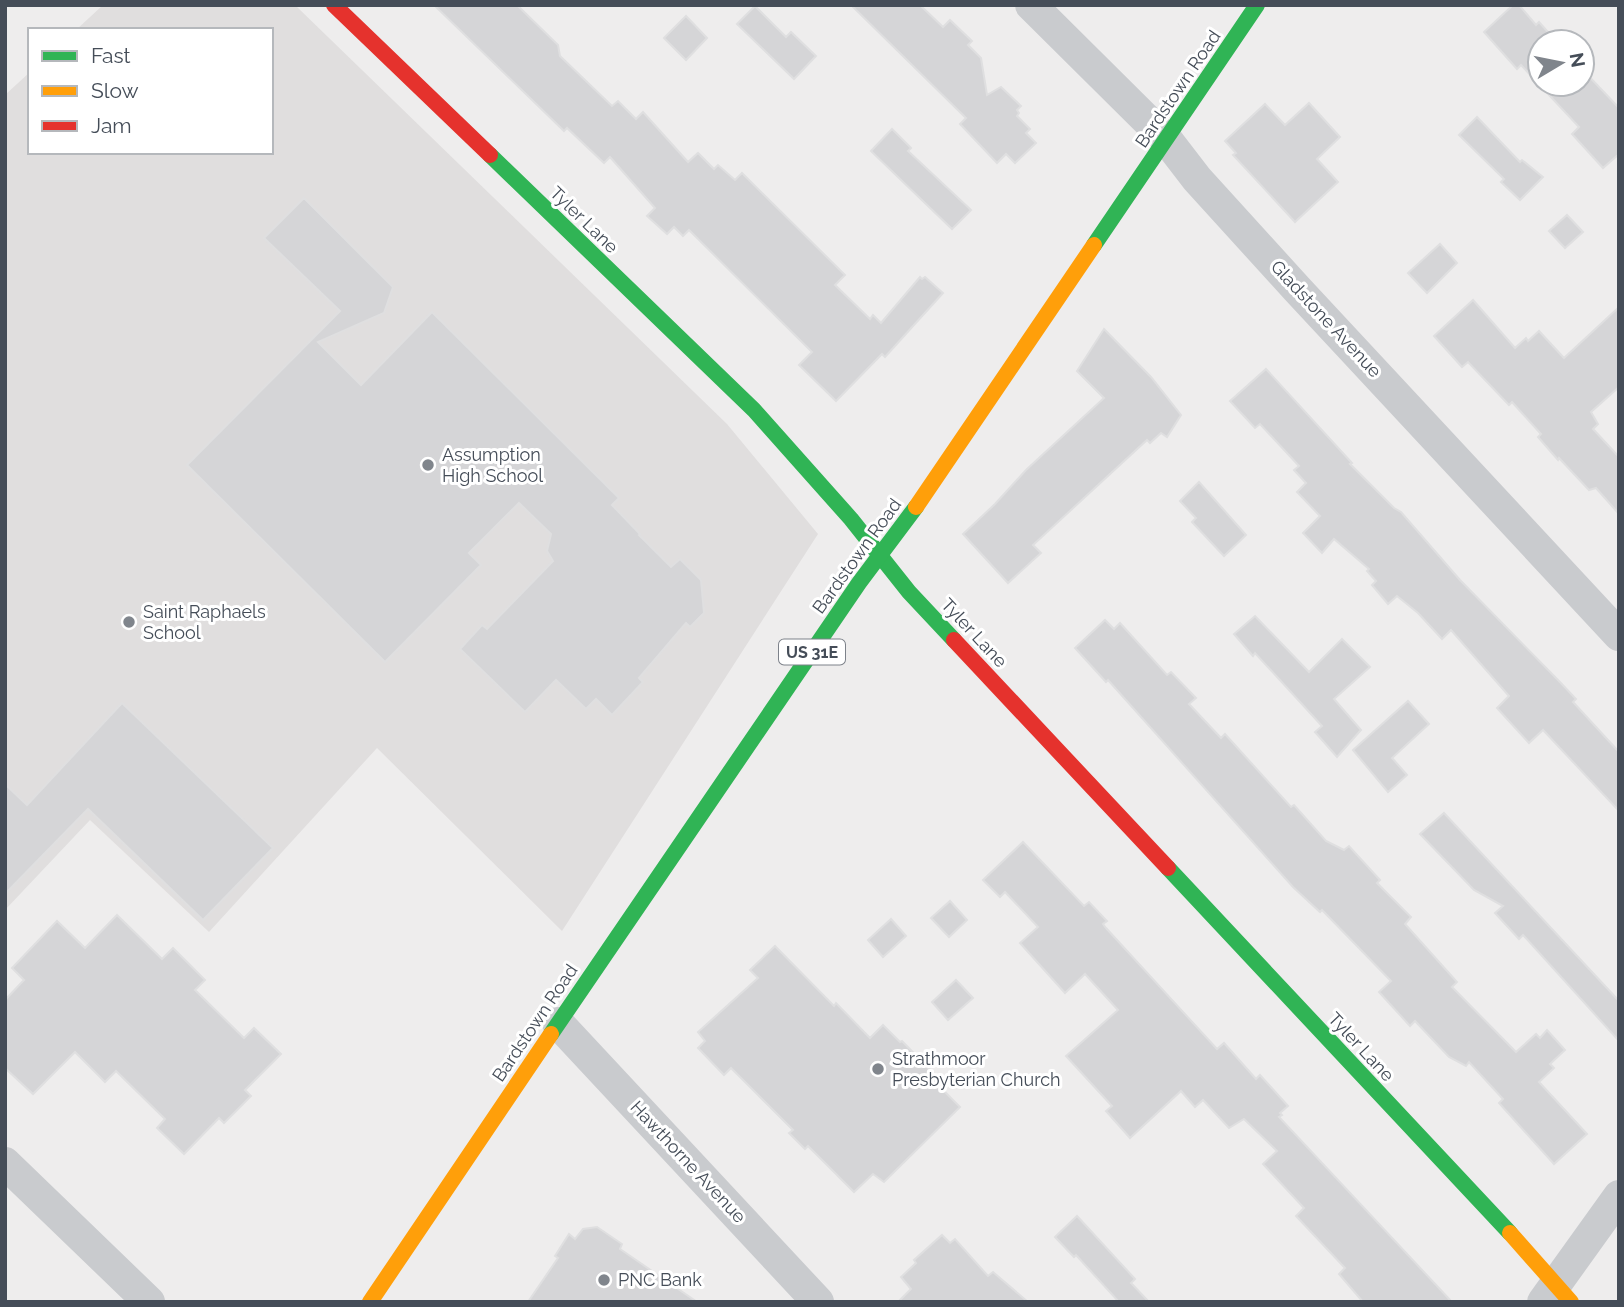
<svg xmlns="http://www.w3.org/2000/svg" width="1624" height="1307" font-family="Raleway,sans-serif">
<style>
.education{fill:#e0dede}
.building{fill:#d5d5d7;stroke:#dfdfe0;stroke-width:2}
.lines{fill:none;stroke-linecap:round;stroke-linejoin:round}
.street{stroke:#c9cbce;stroke-width:32}
.fast{stroke:#30b455;stroke-width:16}
.slow{stroke:#ff9f0a;stroke-width:16}
.jam{stroke:#e5322d;stroke-width:16}
.poi-dot{fill:#80858c;stroke:#fff;stroke-width:2.5}
.labels{text-anchor:middle;stroke-width:6;stroke-linejoin:round;paint-order:stroke}
.shield{fill:#fff;stroke:#7d828a;stroke-width:2}
.shield-label{font-size:16px;font-weight:bold;fill:#454d58}
.street-label{font-size:18px;fill:#454d58;stroke:#fff}
.poi-label{font-size:18px;fill:#454d58;stroke:#fff;text-anchor:start}
</style>
<rect width="100%" height="100%" fill="#eeeded"/>
<path class="education" d="M103,5H295L727,424L818,534L562,931L377,748L209,932L90,820L5,910V95L30,72V152H271V30H76Z"/>
<g class="building">
<path d="M434,5H517L558,45L560,56L612,106L618,101L636,119L643,112L688,162L698,153L714,169L718,165L735,180L742,173L845,275L835,285L870,319L873,315L881,323L920,277L922,279L925,277L943,293L885,357L882,354L836,401L799,365L812,352L689,230L683,236L674,227L667,234L647,216L655,208L610,157L604,163L567,128L564,131Z"/>
<path d="M851,5H920L943,27L950,20L972,41L968,45L981,58L987,95L1001,87L1021,106L1017,110L1019,113L1017,116L1030,129L1026,133L1036,143L1015,163L1006,154L997,163L960,124L966,118Z"/>
<path d="M1513,5H1519L1536,25L1539,22L1557,42H1540V84H1582V69L1619,108V154L1603,168L1572,134L1579,127L1521,65L1517,69L1484,32Z"/>
<path d="M755,6L786,37L791,32L816,56L794,79L737,24Z"/>
<path d="M686,16L707,38L686,60L664,38Z"/>
<path d="M1309,103L1340,137L1317,159L1338,182L1295,222L1233,155L1236,153L1225,141L1265,104L1285,125Z"/>
<path d="M1477,117L1520,162L1522,160L1543,177L1520,200L1501,182L1504,179L1459,135Z"/>
<path d="M892,129L911,148L908,151L971,210L952,229L871,151Z"/>
<path d="M304,198L393,287L384,313L318,342L361,385L432,312L619,498L612,505L640,534L639,535L671,567L680,559L701,580L704,613L690,627L686,623L639,678L643,682L612,715L596,699L586,709L556,680L525,712L460,649L482,625L487,629L553,561L547,551L551,534L519,503L469,553L481,565L385,662L187,465L340,311L264,238Z"/>
<path d="M1567,215L1583,232L1565,248L1549,231Z"/>
<path d="M1440,244L1457,263L1427,293L1408,273Z"/>
<path d="M1473,300L1515,348L1526,338L1528,341L1539,331L1564,358L1619,307V387L1591,412L1598,424L1593,429L1619,457V514L1596,488L1589,490L1559,458L1558,460L1538,437L1541,434L1512,402L1509,405L1468,362L1462,367L1434,336Z"/>
<path d="M1104,329L1151,377L1181,415L1167,437L1161,433L1150,443L1147,440L1033,545L1041,553L1008,583L963,534L995,504L1026,470L1104,398L1077,371Z"/>
<path d="M1266,369L1352,463L1350,464L1394,508L1401,512L1460,580L1558,680L1576,699L1573,702L1619,752V811L1543,730L1529,743L1497,708L1509,696L1451,630L1442,639L1418,613L1397,596L1388,604L1372,585L1376,581L1367,571L1369,569L1334,539L1322,553L1303,533L1320,516L1297,492L1306,483L1294,470L1299,466L1260,424L1255,428L1230,401Z"/>
<path d="M1199,482L1246,535L1224,556L1192,522L1196,518L1180,501Z"/>
<path d="M1255,616L1309,672L1342,639L1370,667L1334,699L1361,730L1337,757L1315,732L1322,726L1255,653L1253,656L1234,634Z"/>
<path d="M1105,620L1114,629L1120,623L1167,675L1171,672L1196,698L1189,704L1221,738L1225,734L1291,807L1294,805L1326,841L1344,850L1349,846L1380,880L1377,883L1411,917L1405,924L1457,982L1452,987L1516,1052L1536,1034L1540,1038L1547,1030L1565,1050L1550,1064L1554,1068L1539,1082L1587,1134L1554,1164L1499,1103L1503,1099L1469,1062L1466,1066L1449,1057L1415,1021L1410,1026L1379,992L1391,981L1322,910L1320,912L1293,887L1108,680L1106,682L1075,648Z"/>
<path d="M1408,701L1429,724L1392,758L1407,775L1388,792L1353,750Z"/>
<path d="M122,703L273,848L203,920L88,809L5,894V784L27,805Z"/>
<path d="M1444,813L1619,1001V1041L1523,935L1519,939L1495,913L1503,906L1474,890L1420,834Z"/>
<path d="M1023,842L1084,906L1089,902L1107,921L1103,924L1106,928L1217,1049L1224,1043L1256,1079L1260,1075L1288,1106L1280,1113L1282,1115L1279,1117L1452,1302H1363L1339,1274L1345,1268L1296,1216L1304,1208L1263,1164L1277,1151L1244,1119L1229,1128L1203,1100L1195,1107L1181,1091L1130,1138L1106,1111L1112,1106L1066,1056L1118,1010L1085,974L1065,993L1020,943L1038,927L1005,892L1000,897L983,880Z"/>
<path d="M950,901L967,920L949,937L931,918Z"/>
<path d="M117,915L162,959L173,948L205,980L195,990L244,1038L254,1028L281,1054L245,1090L251,1096L224,1123L219,1118L184,1154L157,1128L165,1119L116,1071L105,1082L75,1052L33,1094L5,1068V1000L24,980L12,968L57,921L85,948Z"/>
<path d="M891,919L906,936L883,957L868,940Z"/>
<path d="M775,946L834,1006L836,1003L870,1038L883,1025L900,1042L902,1041L942,1082L943,1090L960,1107L884,1182L873,1174L854,1192L808,1146L805,1149L789,1133L793,1130L731,1068L724,1075L698,1048L705,1041L698,1032L758,978L750,970Z"/>
<path d="M956,980L973,998L948,1020L932,1002Z"/>
<path d="M1077,1216L1135,1279L1131,1283L1149,1302H1119L1076,1255L1074,1257L1055,1237Z"/>
<path d="M597,1227L622,1244L620,1249L697,1302H528L558,1258L555,1256L569,1234L575,1239L583,1229Z"/>
<path d="M942,1235L950,1243L955,1239L988,1276L993,1272L1028,1302H898L911,1289L901,1277L916,1263L914,1260Z"/>
</g>
<g class="lines">
<g class="street">
<path d="M1031,5L1167,140L1197,179L1297,289L1619,635"/>
<path d="M558,1023L818,1302"/>
<path d="M5,1163L149,1302"/>
<path d="M1543,1302L1619,1196"/>
</g>
<g class="fast">
<path d="M490,155L754,410L851,519L909,592L954,640"/>
<path d="M1094,245L1257,5"/>
<path d="M1168,868L1510,1233"/>
<path d="M551,1034L859,583L916,507"/>
</g>
<g class="slow">
<path d="M916,507L1094,245"/>
<path d="M1510,1233L1571,1302"/>
<path d="M370,1302L551,1034"/>
</g>
<g class="jam">
<path d="M334,5L490,155"/>
<path d="M954,640L1168,868"/>
</g>
</g>
<g class="poi-dot">
<circle cx="428" cy="465" r="7"/>
<circle cx="129" cy="622" r="7"/>
<circle cx="878" cy="1069" r="7"/>
<circle cx="604" cy="1280" r="7"/>
</g>
<g class="labels">
<rect class="shield" x="779" y="639.5" width="66" height="25" rx="5"/>
<g class="shield-label">
<text x="812" y="658">US 31E</text>
</g>
<g class="street-label">
<text transform="translate(1178 89) rotate(-56)" y="6">Bardstown Road</text>
<text transform="translate(584 220) rotate(44)" y="6">Tyler Lane</text>
<text transform="translate(1326 319) rotate(47)" y="6">Gladstone Avenue</text>
<text transform="translate(857 556) rotate(-54)" y="6">Bardstown Road</text>
<text transform="translate(974 633) rotate(47)" y="6">Tyler Lane</text>
<text transform="translate(535 1023) rotate(-56)" y="6">Bardstown Road</text>
<text transform="translate(1361 1047) rotate(47)" y="6">Tyler Lane</text>
<text transform="translate(688 1162) rotate(47)" y="6">Hawthorne Avenue</text>
</g>
<g class="poi-label">
<text x="442" y="461">Assumption<tspan x="442" dy="21">High School</tspan></text>
<text x="143" y="618">Saint Raphaels<tspan x="143" dy="21">School</tspan></text>
<text x="892" y="1065">Strathmoor<tspan x="892" dy="21">Presbyterian Church</tspan></text>
<text x="618" y="1286">PNC Bank</text>
</g>
</g>
<rect width="1624" height="1307" fill="none" stroke="#454d58" stroke-width="14"/>
<rect x="28" y="28" width="245" height="126" fill="#ffffff" stroke="#b5b8bc" stroke-width="2"/>
<rect x="42" y="51" width="35" height="10" fill="#30b455" stroke="#b5b8bc" stroke-width="2"/>
<text x="91" y="63" font-size="21" fill="#454d58">Fast</text>
<rect x="42" y="86" width="35" height="10" fill="#ff9f0a" stroke="#b5b8bc" stroke-width="2"/>
<text x="91" y="98" font-size="21" fill="#454d58">Slow</text>
<rect x="42" y="121" width="35" height="10" fill="#e5322d" stroke="#b5b8bc" stroke-width="2"/>
<text x="91" y="133" font-size="21" fill="#454d58">Jam</text>
<g transform="translate(1561 63) rotate(80)"><circle r="33" fill="#ffffff" stroke="#b5b8bc" stroke-width="2"/>
<path d="M0-5L12 26L0 18L-12 26Z" fill="#80858c"/>
<text y="-10" font-size="19" font-weight="bold" text-anchor="middle" fill="#454d58">N</text>
</g>
</svg>
